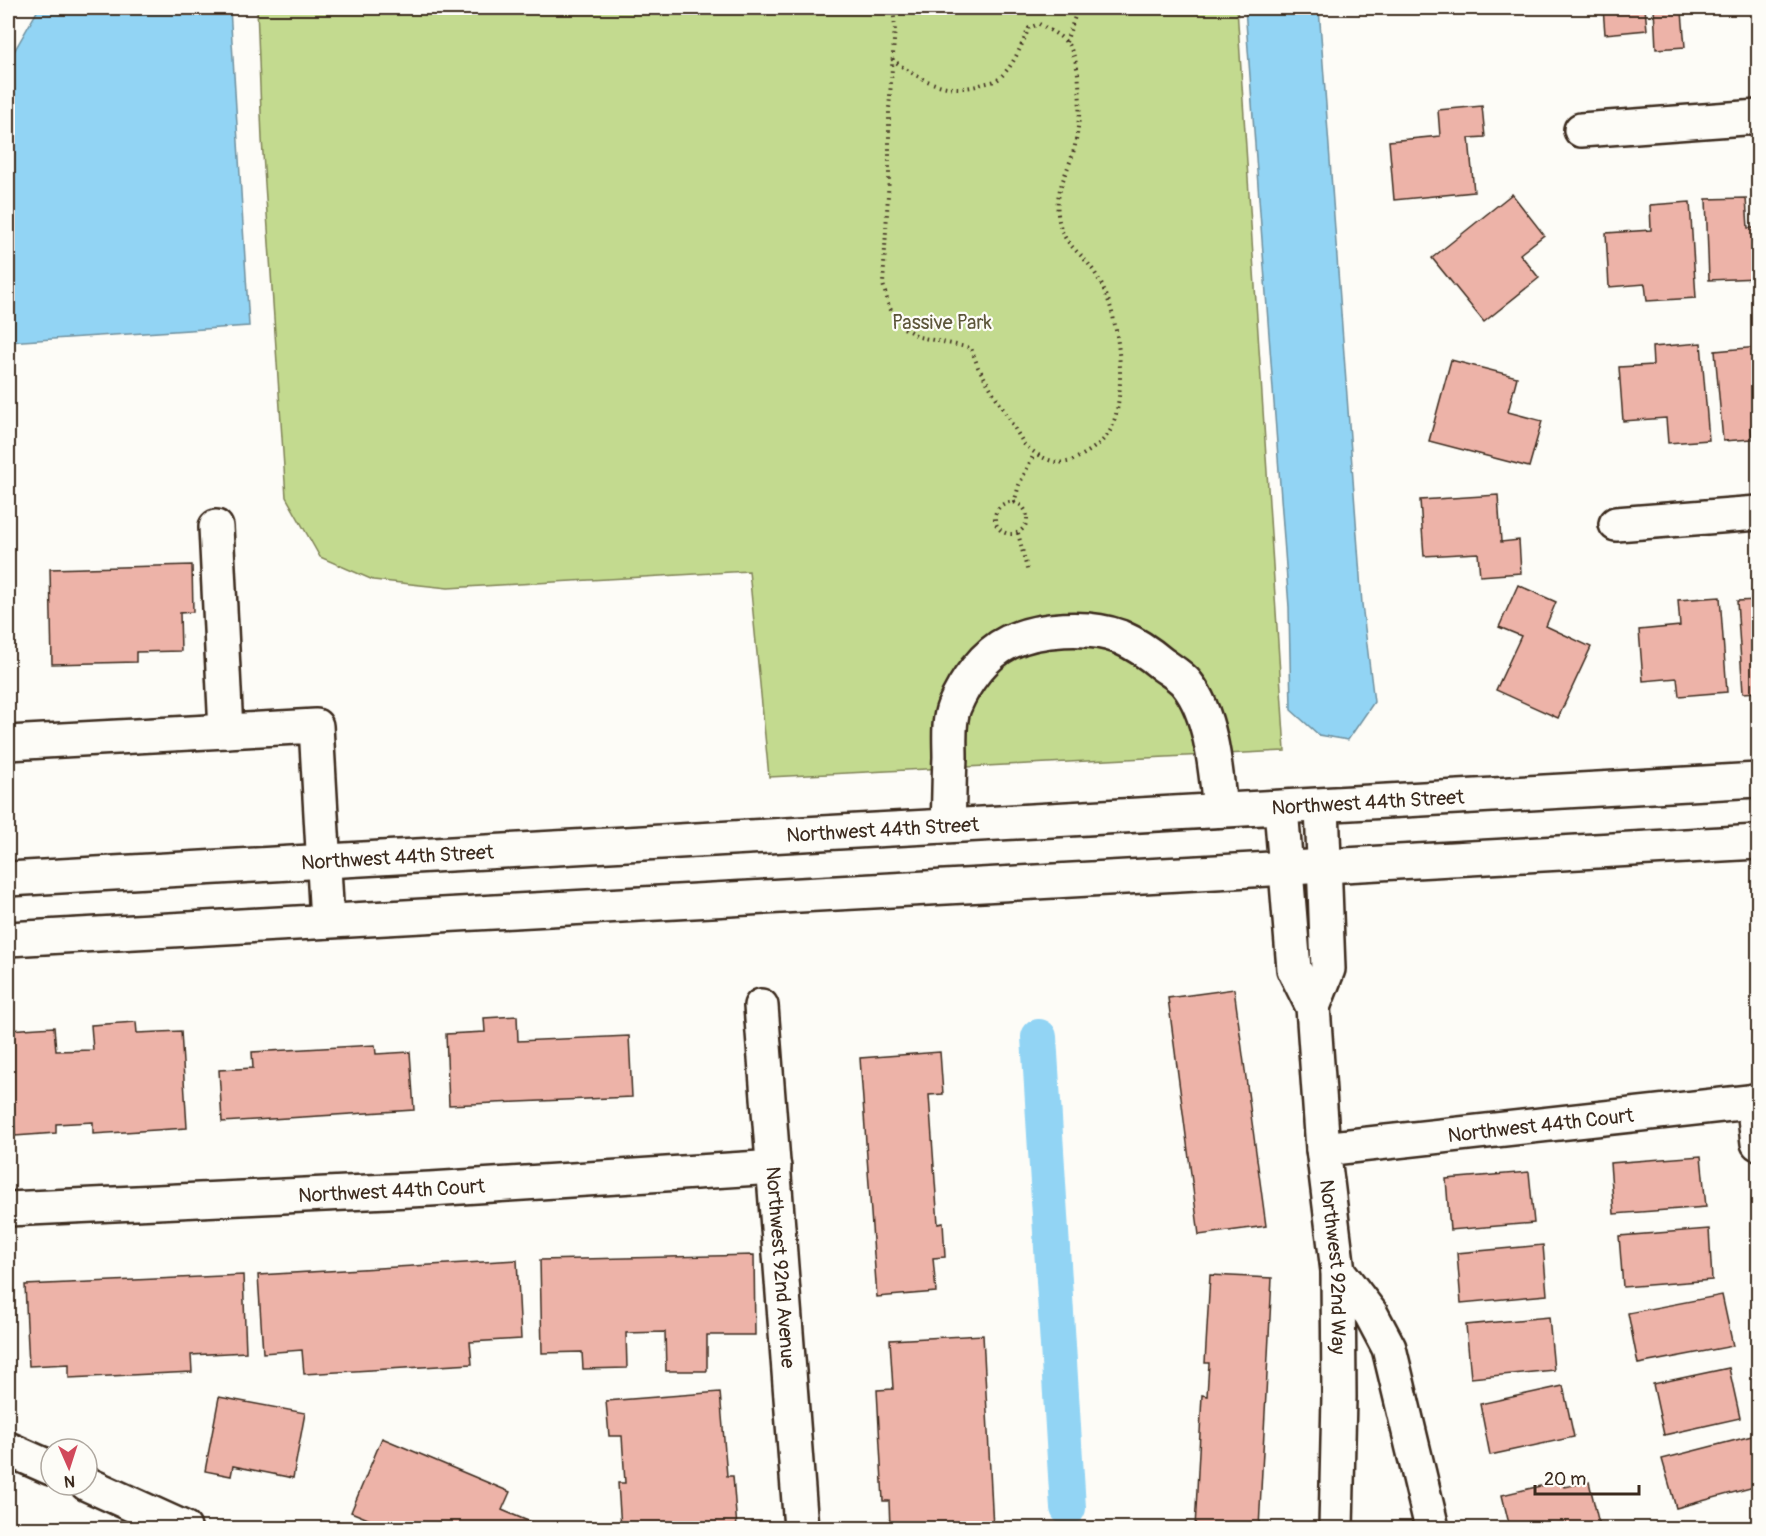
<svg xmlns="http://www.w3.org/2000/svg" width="1766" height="1536" font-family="Pangolin,sans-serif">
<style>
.green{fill:#c3da8f;stroke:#7f8256;stroke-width:1.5}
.water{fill:#92d4f4;stroke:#6f909e;stroke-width:1.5}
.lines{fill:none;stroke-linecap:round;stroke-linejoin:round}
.canal{stroke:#92d4f4;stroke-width:36}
.building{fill:#edb3a8;stroke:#3b2a1e;stroke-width:1.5}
.minor-casing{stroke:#3b2a1e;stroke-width:38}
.path{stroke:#3b2a1e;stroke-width:4;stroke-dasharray:1.5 4.5;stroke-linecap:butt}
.minor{stroke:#fdfcf7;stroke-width:33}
.labels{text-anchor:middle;stroke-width:4.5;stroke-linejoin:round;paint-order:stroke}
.park-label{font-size:20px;fill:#5d563a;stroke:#fdfcf7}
.street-label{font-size:20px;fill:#3b2a1e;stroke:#fdfcf7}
</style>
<rect width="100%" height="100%" fill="#fdfcf7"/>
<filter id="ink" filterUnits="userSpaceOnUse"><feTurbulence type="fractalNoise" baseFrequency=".0167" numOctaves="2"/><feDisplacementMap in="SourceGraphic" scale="12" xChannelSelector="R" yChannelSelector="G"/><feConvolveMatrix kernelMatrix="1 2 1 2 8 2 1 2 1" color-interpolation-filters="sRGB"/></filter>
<g filter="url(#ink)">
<path class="green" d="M257,8H1237L1285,751L769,777L749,571L448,588L373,580L320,557L286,497L262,139Z"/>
<g class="water">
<path d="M39,8H230L249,326L8,342V62Z"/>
<path d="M1245,8H1319L1362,604L1374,702L1348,740L1319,735L1291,710L1289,607Z"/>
</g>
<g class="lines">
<path class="canal" d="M1039,1037L1068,1508"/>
</g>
<g class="building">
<path d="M1603,8H1645L1647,30L1605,34Z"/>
<path d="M1654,8H1740L1682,12L1685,47L1656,49Z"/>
<path d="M1752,8H1758V29H1753Z"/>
<path d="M1482,106L1485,137L1469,138L1474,192L1394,200L1389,141L1440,136L1438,110Z"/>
<path d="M1512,194L1544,235L1520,254L1539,278L1484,322L1432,258Z"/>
<path d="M1746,198L1748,228H1758V278L1709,280L1706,199Z"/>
<path d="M1690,202L1696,298L1647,301L1645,284L1609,287L1606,233L1651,230L1650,205Z"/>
<path d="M1701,343L1709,440L1668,443L1666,418L1623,421L1619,367L1653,365L1652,347Z"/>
<path d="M1758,347V425L1751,426L1752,439L1723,441L1715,351Z"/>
<path d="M1451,360L1517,377L1508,412L1542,421L1529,467L1429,441Z"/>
<path d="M1498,495L1501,542L1519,540L1521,573L1480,576L1478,553L1424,556L1420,500Z"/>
<path d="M192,565L193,612L180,613L181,651L136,652V662L52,664L50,569Z"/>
<path d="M1518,585L1556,602L1546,626L1591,647L1558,718L1496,690L1521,636L1499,627Z"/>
<path d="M1720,597L1727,692L1679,696L1677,678L1643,681L1639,630L1680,626L1678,600Z"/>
<path d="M1758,600V692L1743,693L1737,601Z"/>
<path d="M1234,989L1266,1226L1199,1235L1168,998Z"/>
<path d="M517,1016L518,1041L629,1036L632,1097L449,1105L446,1034L485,1032L484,1018Z"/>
<path d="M136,1022L137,1033L181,1031L187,1128L93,1134V1122L56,1124V1133L15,1136L14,1121H8V1030L54,1027L56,1051L93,1050L91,1025Z"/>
<path d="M375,1045L376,1054L410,1052L414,1110L222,1122L219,1070L253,1068L252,1052Z"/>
<path d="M940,1052L943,1094L929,1095L938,1224L943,1223L945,1257L933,1258L936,1292L877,1297L860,1058Z"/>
<path d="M1701,1156L1706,1207L1614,1214L1610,1163Z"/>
<path d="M1529,1172L1534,1223L1450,1230L1446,1179Z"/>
<path d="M1709,1229L1712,1280L1623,1287L1619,1236Z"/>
<path d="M1543,1245L1547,1295L1461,1303L1457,1253Z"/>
<path d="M754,1255L755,1335H707V1371H666L665,1332L626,1333L627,1368L583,1369L582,1352L542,1353L540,1260Z"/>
<path d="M517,1260L521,1339L470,1342L472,1364L304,1374L302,1350L263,1353L258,1275Z"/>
<path d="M243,1275L246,1352L191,1355L192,1372L69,1378V1364L29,1366L25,1285Z"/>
<path d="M1210,1275L1272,1278L1259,1528H1195L1202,1395L1207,1396L1209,1363H1205Z"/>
<path d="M1722,1295L1733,1346L1638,1364L1628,1313Z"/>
<path d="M1549,1317L1554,1370L1471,1378L1466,1325Z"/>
<path d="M983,1335L993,1528H890L889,1501H883L877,1390L893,1389L890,1340Z"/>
<path d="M1729,1368L1740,1418L1664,1435L1653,1384Z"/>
<path d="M1563,1386L1574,1437L1490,1455L1480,1404Z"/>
<path d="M720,1392L727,1476H733L737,1528H621L618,1483H625L622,1436H609L606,1401Z"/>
<path d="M219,1397L305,1413L293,1478L233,1466L231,1476L205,1471Z"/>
<path d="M1752,1436L1758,1461V1486L1676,1508L1662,1459Z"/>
<path d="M382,1438L510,1492L502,1510L535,1524L533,1528H390L351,1512Z"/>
<path d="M1562,1481L1564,1487L1589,1482L1600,1528H1510L1502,1495Z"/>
</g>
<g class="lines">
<g class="minor-casing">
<g id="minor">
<path d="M1581,130L1758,117"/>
<path d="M1616,524L1758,513"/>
<path d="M216,527L226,731"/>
<path d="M8,743L316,726L327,921"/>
<path id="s1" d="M1281,808L1294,969L1313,1007L1323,1149L1338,1271L1339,1397L1336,1528"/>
<path d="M948,825C949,802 949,779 950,757C950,741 948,722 954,707C964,683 984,654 1009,642C1039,628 1089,625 1120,637C1136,644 1149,653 1162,664C1170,670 1181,676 1187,684C1212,715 1216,772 1220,810"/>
<path id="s2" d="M8,879L1758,780"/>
<path d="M8,939L1758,842"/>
<path id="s3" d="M761,1006L801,1528"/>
<path d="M1313,1007L1328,969L1322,806"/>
<path d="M1753,1101L1758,1143"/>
<path id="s4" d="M1323,1149L1758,1101"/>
<path id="s5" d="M8,1209L430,1189L774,1167"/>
<path d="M1338,1271L1371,1314L1389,1348L1432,1528"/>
<path d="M8,1449L51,1468"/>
<path d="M87,1484L184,1528"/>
</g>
</g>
<g class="path">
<path d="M1066,42L1078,8"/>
<path d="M892,59C919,80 949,96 983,84C987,83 993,82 997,80C1013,68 1021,46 1029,28L1039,24C1047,29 1059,34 1066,42C1085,63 1081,127 1073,153C1067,173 1055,192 1058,214C1061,245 1078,248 1093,270C1097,276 1101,283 1104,290C1120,323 1127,395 1111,429C1105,442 1086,454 1073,460C1056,468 1036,455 1024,444L978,367L971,348L919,337L902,327L889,307L883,284L889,177V109L895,27L893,8"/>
<circle cx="1011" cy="518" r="16"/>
<path d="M1014,503L1019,485L1034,454"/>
<path d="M1018,533L1028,573"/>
</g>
<use href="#minor" class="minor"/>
</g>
</g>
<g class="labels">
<g class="park-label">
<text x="942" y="329">Passive Park</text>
</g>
<g class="street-label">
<text dy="7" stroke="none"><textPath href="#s2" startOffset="1362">Northwest 44th Street</textPath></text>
<text dy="7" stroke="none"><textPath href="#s2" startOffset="876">Northwest 44th Street</textPath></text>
<text dy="7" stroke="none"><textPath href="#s2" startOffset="390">Northwest 44th Street</textPath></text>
<text dy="7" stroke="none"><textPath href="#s4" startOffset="219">Northwest 44th Court</textPath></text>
<text dy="7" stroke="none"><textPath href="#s5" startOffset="384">Northwest 44th Court</textPath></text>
<text dy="7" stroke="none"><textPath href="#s3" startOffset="262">Northwest 92nd Avenue</textPath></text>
<text dy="7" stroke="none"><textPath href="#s1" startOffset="465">Northwest 92nd Way</textPath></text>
</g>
</g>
<rect width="1766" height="1536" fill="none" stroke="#fdfcf7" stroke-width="30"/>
<rect x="15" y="15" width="1736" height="1506" fill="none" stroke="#3b2a1e" stroke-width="2" filter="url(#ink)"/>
<g transform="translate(69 1467) rotate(177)"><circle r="28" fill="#fdfcf7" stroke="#afa8a0" stroke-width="1.5"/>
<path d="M0-4.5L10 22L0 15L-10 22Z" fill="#d1495b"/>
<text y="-9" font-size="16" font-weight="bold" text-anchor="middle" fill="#3b2a1e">N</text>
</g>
<path d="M1535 1485v9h104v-9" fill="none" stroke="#3b2a1e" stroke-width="3"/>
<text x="1544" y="1485" font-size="18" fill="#3b2a1e" stroke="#fdfcf7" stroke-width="4.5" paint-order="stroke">20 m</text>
</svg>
